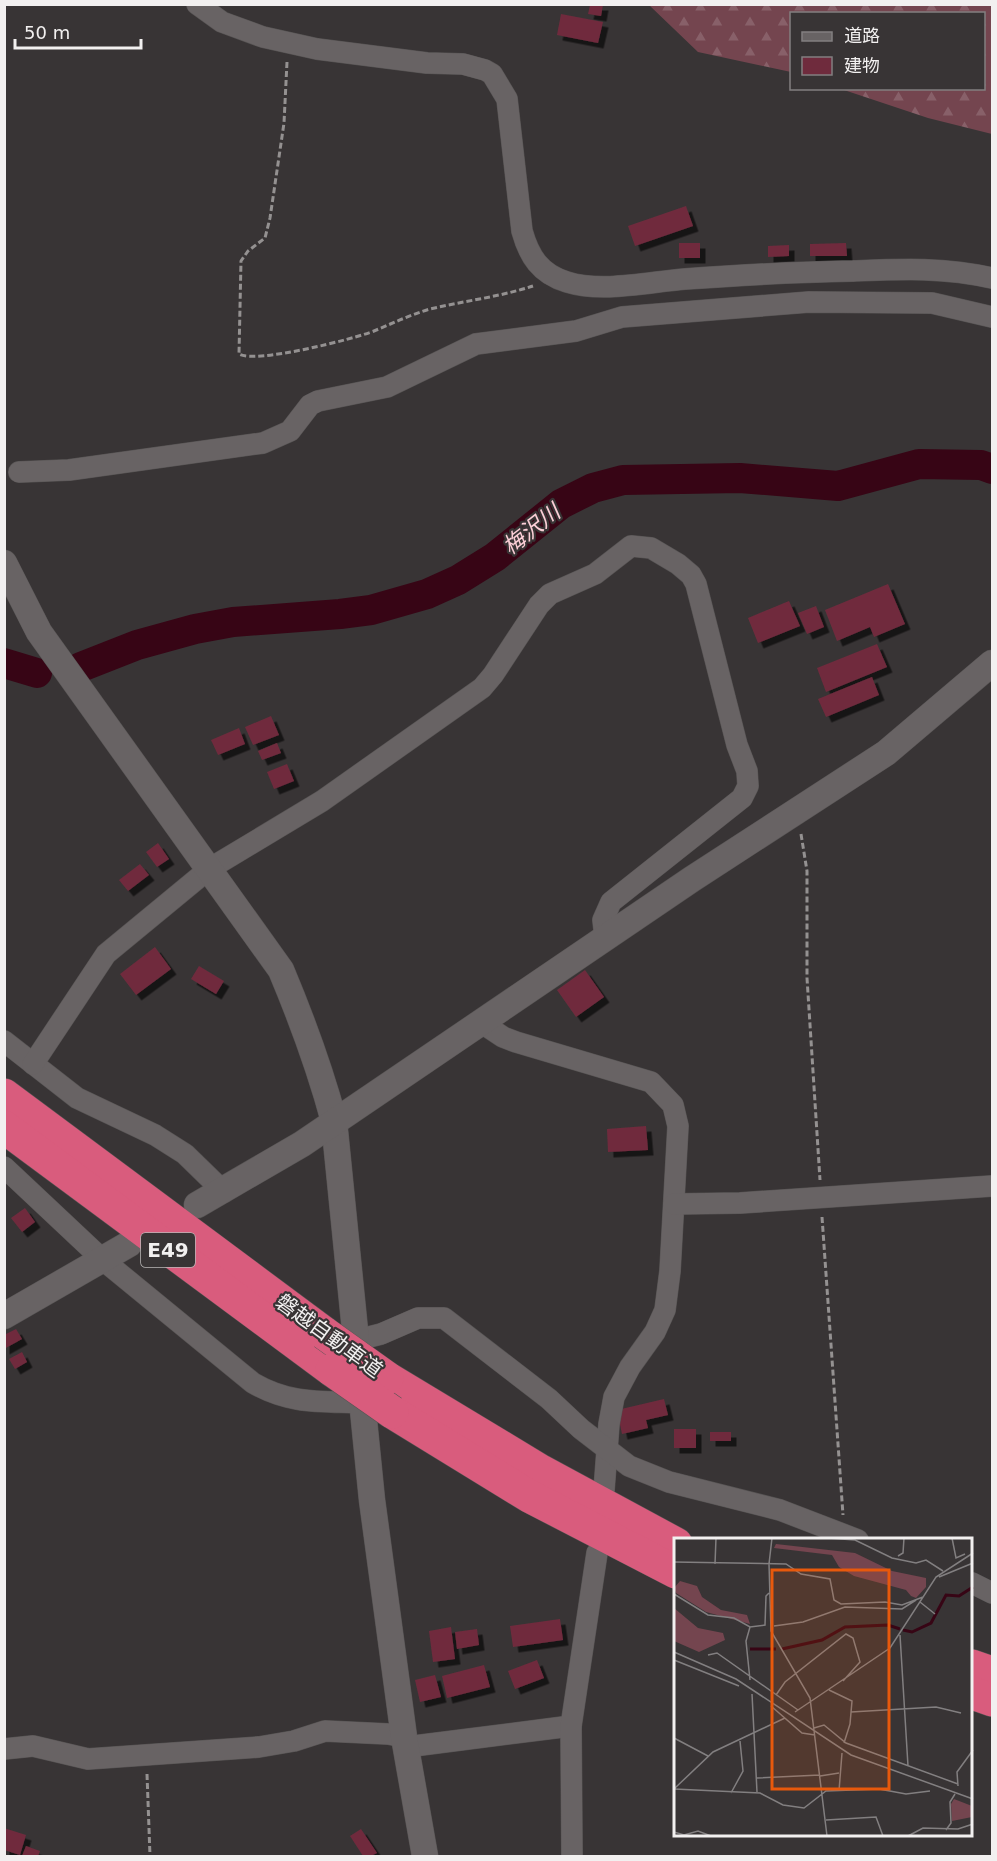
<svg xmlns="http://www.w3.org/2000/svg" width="997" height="1861" font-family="'DejaVu Sans','Noto Sans JP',sans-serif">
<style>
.forest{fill:url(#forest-firs)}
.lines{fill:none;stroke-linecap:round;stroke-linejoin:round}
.river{stroke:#370515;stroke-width:30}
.building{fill:#6f2b3d;filter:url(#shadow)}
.minor-casing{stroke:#565353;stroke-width:22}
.tertiary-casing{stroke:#565353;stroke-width:27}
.motorway-casing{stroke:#565353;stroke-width:34}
.path{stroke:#949191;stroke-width:3;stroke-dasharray:6 3;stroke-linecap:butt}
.minor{stroke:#686364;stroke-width:21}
.tertiary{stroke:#686364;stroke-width:26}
.motorway{stroke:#d95c7d;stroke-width:33}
.motorway-bridge-casing{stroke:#565353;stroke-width:34;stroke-linecap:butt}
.motorway-bridge{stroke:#d95c7d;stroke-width:33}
.labels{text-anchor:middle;stroke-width:4.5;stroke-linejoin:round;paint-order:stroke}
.shield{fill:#383435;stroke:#bab8b8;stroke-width:1.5}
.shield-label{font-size:20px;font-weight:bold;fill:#f2f0f0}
.street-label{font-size:21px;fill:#f2f0f0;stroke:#383435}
.water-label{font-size:22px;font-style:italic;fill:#fccfd7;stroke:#383435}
.inset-river{fill:none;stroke:#370515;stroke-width:3}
.inset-road{fill:none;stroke:#827f80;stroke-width:1.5}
.view{fill:#e8590c;fill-opacity:0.15;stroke:#e8590c;stroke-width:3}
.inset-edge{fill:none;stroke:#f2f0f0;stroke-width:3}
</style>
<defs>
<pattern id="forest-firs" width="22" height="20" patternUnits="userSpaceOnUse" patternTransform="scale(1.5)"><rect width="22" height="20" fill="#74454f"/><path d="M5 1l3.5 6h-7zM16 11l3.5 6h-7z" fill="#886069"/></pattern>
<filter id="shadow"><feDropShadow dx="5.5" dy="5.5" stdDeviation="0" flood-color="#0009"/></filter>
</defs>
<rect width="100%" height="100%" fill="#383435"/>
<path class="forest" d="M649,5H992V134L928,118L841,89L984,88V14H792L791,72L698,52Z"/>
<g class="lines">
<g class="river">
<path d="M4,663L37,673"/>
<path d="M81,667L137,645L195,629L233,622L340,614L371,610L427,594L458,580L495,557L561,504L593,488L623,480L740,478L838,486L919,464L981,465L992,469"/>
</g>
</g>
<g class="building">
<path d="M590,5H603L601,16L588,14Z"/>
<path d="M561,14L603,22L598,43L557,35Z"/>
<path d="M686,206L693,226L635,246L628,226Z"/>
<rect x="679" y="243" width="21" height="15"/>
<path d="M846,243L847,256H810V244Z"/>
<path d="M789,245V256L768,257V246Z"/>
<path d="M888,584L905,624L874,637L870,627L837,641L825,610Z"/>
<path d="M789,601L800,626L758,643L748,618Z"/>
<path d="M816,606L824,627L807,634L798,613Z"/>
<path d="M877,644L887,667L826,692L817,668Z"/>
<path d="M872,677L879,695L826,717L818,699Z"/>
<path d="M271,716L279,735L253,745L245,727Z"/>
<path d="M239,728L245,744L218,755L211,740Z"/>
<path d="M277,743L281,753L262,760L258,751Z"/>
<path d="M287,764L294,781L274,789L267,772Z"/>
<path d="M158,843L169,859L157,867L146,852Z"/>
<path d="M140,864L149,875L128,891L119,880Z"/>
<path d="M155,947L171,969L136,995L120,974Z"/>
<path d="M199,966L224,981L216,994L191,979Z"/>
<path d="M585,970L604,997L576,1017L557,990Z"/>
<path d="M646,1126L648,1150L608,1152L607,1129Z"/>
<path d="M25,1208L35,1222L22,1232L11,1218Z"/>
<path d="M16,1329L22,1339L4,1349V1335Z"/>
<path d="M22,1352L27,1362L15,1369L9,1359Z"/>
<path d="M664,1399L668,1415L646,1420L648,1428L622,1434L617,1410Z"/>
<rect x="674" y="1429" width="22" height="19"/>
<rect x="710" y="1432" width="21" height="9"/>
<path d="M560,1619L563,1640L513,1647L510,1626Z"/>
<path d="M451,1627L455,1659L433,1662L429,1631Z"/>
<path d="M477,1629L479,1645L457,1649L455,1632Z"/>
<path d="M537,1660L544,1678L515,1689L508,1671Z"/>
<path d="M484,1665L490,1687L447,1698L442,1676Z"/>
<path d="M435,1675L441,1697L420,1702L415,1680Z"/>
<path d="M4,1828L26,1835L20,1855L4,1850Z"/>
<path d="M361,1829L377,1853L371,1856H363L350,1836Z"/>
<path d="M26,1846L40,1851L38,1856H22Z"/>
</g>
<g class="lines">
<g class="minor-casing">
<g id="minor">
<path d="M197,4L222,22L263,37L317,49L427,63L463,64L485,70L492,74L507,99L522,231C529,256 540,274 567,282C602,293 648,282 685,279C741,275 796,272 853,271C902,269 944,267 992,278"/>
<path d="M19,472L69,470L263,443L290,431L310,405L318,401L387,387L476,344L576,331L622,317L809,302L932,303L992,317"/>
<path d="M482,1023L503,1037L516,1042L651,1082L673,1105L678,1126L670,1271L665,1310L655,1332L630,1367L614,1397L609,1424L604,1490"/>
<path d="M4,1041L77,1098L155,1135L185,1154L224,1192"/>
<path d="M33,1064L106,954L209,869L322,801L482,688L493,675L539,605L550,594L595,574L631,546L651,548L678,564L691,575L696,584L737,745L747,771L748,786L742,798L611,902L603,920L605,938"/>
<path d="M4,1167L103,1260L253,1383C291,1405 322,1401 364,1403"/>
<path d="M674,1204L740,1203L992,1186"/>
<path d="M357,1340L381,1334L418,1318H444L549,1399L581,1429L629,1466L669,1482L780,1510L858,1540"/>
<path d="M972,1583L992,1593"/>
<path d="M406,1747L571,1726"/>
<path d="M4,1749L33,1746L88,1759L259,1747L294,1741L325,1731L388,1734L404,1737"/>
<path d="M572,1856L571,1726L597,1553"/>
</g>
</g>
<g class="tertiary-casing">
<g id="tertiary">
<path d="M4,563L39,632L281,970C302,1020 320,1069 334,1121L372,1500L404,1737L425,1856"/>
<path d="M197,1205L302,1144L692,879L886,753L992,663"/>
<path d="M4,1316L129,1244"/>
</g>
</g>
<g class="motorway-casing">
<g id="motorway">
<path d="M4,1095L324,1333"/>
<path d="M4,1127L332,1370"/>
<path d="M387,1378L541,1471L676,1544"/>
<path d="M392,1412L529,1496L676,1572"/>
<path d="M972,1666L992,1673"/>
<path d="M972,1693L992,1700"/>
</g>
</g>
<g class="path">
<path d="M287,62L284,123L270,218L265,238L248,251L241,261L239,354C255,364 354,339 374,331C393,323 410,315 430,309C464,301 499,297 533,286"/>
<path d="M801,834L807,871V978L820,1180"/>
<path d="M822,1217L843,1515"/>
<path d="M147,1774L150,1856"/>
</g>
<use href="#minor" class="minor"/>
<use href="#tertiary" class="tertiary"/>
<use href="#motorway" class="motorway"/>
<g class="motorway-bridge-casing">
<g id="motorway-bridge">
<path d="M324,1333L387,1378"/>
<path d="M332,1370L392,1412"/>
</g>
</g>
<use href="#motorway-bridge" class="motorway-bridge"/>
</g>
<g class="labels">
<rect class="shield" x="141" y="1233" width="54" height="34" rx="4.5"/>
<g class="shield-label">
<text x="168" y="1257">E49</text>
</g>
<g class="street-label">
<text transform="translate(329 1336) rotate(36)" y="7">磐越自動車道</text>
</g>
<g class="water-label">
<text transform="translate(531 529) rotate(-38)" y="8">梅沢川</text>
</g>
</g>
<g transform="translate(674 1538)">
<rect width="298" height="298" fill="#383435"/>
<path d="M102,6L181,15L218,33L252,40V49L242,60L237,58L232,52L180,38L165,29L158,17L100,10ZM6,43L23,48L28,59L47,72L73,77L76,86L32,74L2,55L0,50ZM0,70L24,90L49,95L51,102L25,114L0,103ZM280,261L298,268V279L278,283L277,266Z" fill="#74454f"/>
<path class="inset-river" d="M229,92L238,94L257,85L272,57L285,58L299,49M76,111H102M108,111L148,102L171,89L214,87L226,91"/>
<path class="inset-road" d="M98,0L95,26L97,93L136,160L153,298M154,0L181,2L218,20L242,25L252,22L269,33M278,0L282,20L291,16M224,18L229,15L230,0M0,24L112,26L127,36L156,41L160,62L167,66L211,64L228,67L249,59M41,26L42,0M265,39L299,25M0,56L34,77L60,80L76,89L91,87L92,58L95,55M246,64L261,76M100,88L129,84L171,69L228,71L242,62M76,89L72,103L76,142M226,97L234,228M0,114L62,141L177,217L299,261M34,117L43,115L124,172M0,122L65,148M155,152L178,163L176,186L170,205M78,156L83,254M102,157L111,144L172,96L179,100L186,124L169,143M97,168L128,195L141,197M121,174L216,110L262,39L299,15M177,174L262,169L287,175M140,190L150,187L172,205L284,246M0,200L34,218M146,238L165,235M83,240L146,237M284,248L283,234L299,212M1,250L39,214L111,180M0,251L86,255L109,267L130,270L152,253L205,251L232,256L256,253M165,253L168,215M57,255L69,233L66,203M152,282L202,279L209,298M272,292L277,285L276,264L281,256M0,294L10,297L24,293L37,298M234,298L249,290L284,291L299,286"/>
<path class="view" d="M98,32H215V251H98Z"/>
<rect width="298" height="298" class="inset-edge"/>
</g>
<rect width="997" height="1861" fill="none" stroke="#f2f0f0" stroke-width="12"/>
<rect x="790" y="12" width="195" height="78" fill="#383435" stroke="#827f80" stroke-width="1.5"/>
<rect x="802" y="32" width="30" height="9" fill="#686364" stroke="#827f80" stroke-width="1.5"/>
<text x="844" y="42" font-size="18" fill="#f2f0f0">道路</text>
<rect x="802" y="57" width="30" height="18" fill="#6f2b3d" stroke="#827f80" stroke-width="1.5"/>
<text x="844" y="72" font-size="18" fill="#f2f0f0">建物</text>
<path d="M15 39v9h126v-9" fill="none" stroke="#f2f0f0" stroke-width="3"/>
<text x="24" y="39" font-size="18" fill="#f2f0f0" stroke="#383435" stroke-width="4.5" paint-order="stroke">50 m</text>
</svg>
